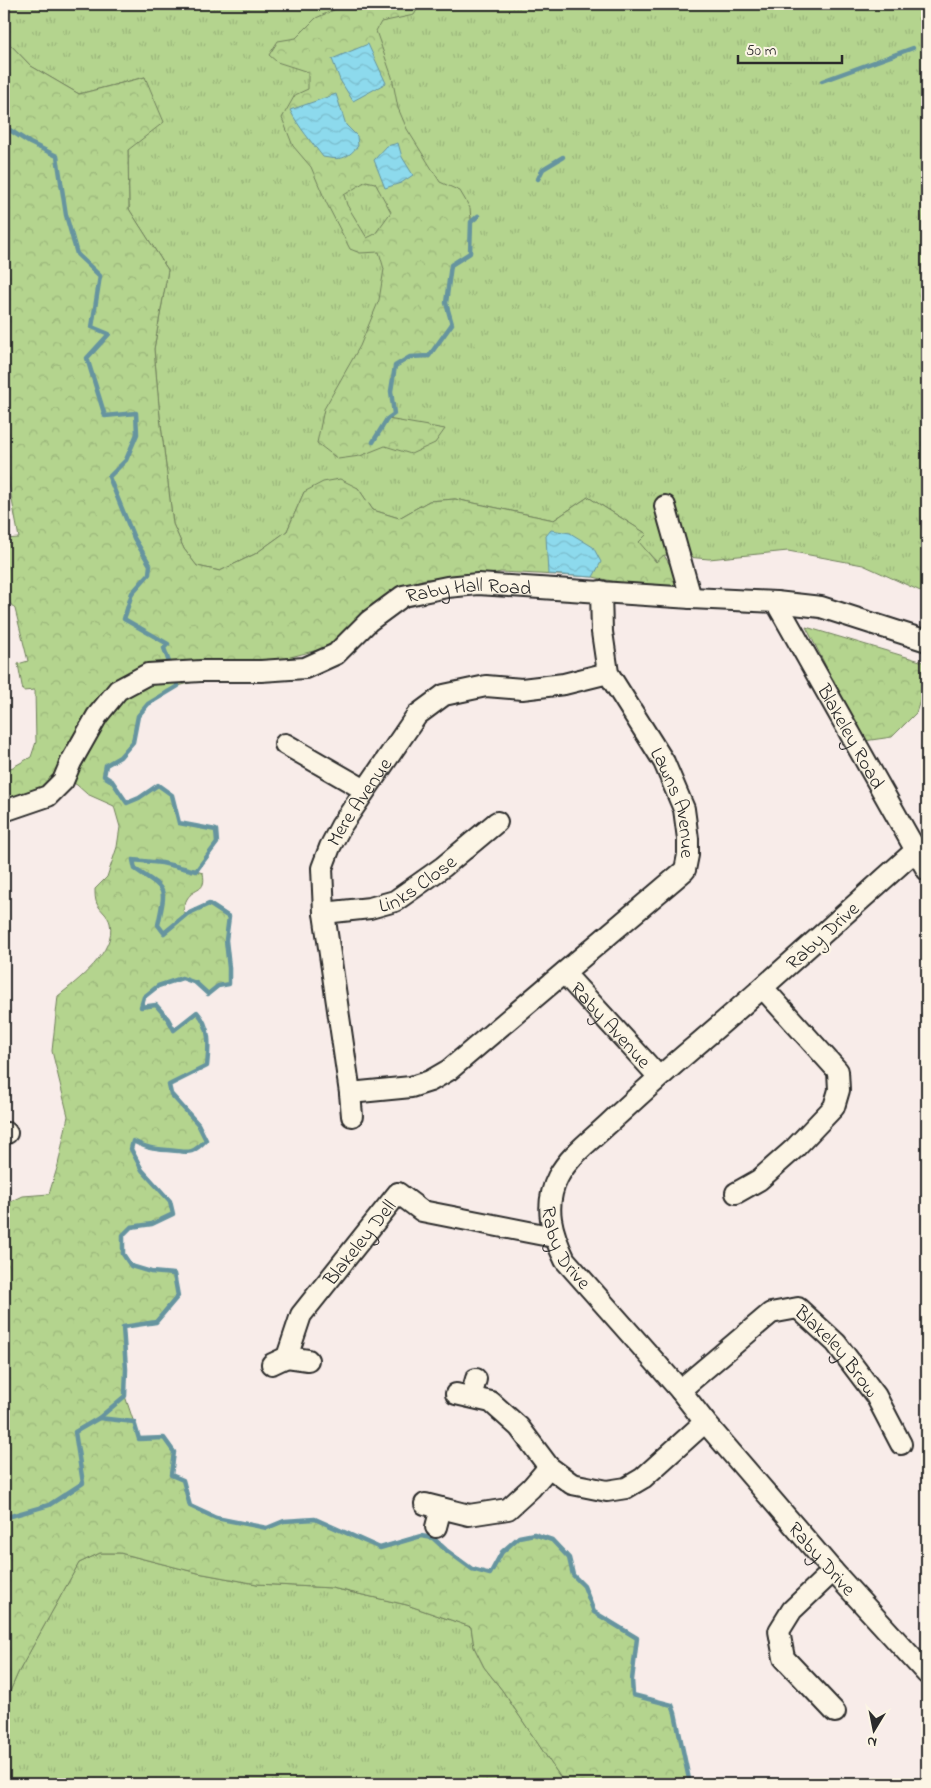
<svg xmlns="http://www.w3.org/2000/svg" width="931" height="1788" font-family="'Indie Flower',sans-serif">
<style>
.grass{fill:url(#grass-tufts);stroke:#70805c}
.forest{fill:url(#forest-crowns);stroke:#70805c;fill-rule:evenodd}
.water{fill:url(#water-waves);stroke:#66949f}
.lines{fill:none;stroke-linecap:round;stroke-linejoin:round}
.stream{stroke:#66949f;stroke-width:4.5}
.minor-casing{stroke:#2b2b2b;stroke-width:24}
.minor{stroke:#fcf5e5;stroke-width:20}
.labels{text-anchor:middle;stroke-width:4.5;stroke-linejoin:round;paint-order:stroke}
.street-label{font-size:20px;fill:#2b2b2b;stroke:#fcf5e5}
</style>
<defs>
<pattern id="grass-tufts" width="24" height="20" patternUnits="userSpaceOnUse" patternTransform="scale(1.25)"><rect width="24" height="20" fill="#b4d48e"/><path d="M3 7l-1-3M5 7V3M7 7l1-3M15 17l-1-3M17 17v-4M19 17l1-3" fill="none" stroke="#9bb67b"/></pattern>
<pattern id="forest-crowns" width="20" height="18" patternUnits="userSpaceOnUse" patternTransform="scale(1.25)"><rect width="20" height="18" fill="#b4d48e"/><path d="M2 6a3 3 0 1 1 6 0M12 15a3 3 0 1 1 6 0" fill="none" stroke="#9bb67b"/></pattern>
<pattern id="water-waves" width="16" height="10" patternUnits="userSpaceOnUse" patternTransform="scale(1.25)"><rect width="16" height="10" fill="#8ddaed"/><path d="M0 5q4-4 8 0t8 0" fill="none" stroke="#7abbcb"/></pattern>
</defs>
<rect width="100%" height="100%" fill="#f8ece9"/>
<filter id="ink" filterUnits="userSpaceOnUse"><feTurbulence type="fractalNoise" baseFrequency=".02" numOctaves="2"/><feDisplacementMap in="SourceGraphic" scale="10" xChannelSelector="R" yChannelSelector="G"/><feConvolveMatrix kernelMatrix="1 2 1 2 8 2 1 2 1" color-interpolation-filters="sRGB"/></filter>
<g filter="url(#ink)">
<g class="grass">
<path d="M4,4H927V594L863,565L788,551L709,559L664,555L657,562L638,542L647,534L588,497L554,520L455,499L429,501L399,518L373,510L358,488L304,492L287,531L255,554L220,571L197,566L184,549L173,524L160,417L154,349L168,270L129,209L128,150L145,77L79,94L31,66L4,38Z"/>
<path d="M100,1553H120L198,1573L257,1584L332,1588L407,1605L471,1627L474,1647L484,1667L502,1690L565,1784H4V1705L18,1673L79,1563Z"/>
</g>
<g class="forest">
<path d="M347,4H416L417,10L414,15L381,22L376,31L392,77L398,108L407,129L440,182L460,191L470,208L472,231L470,253L451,265L446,302L452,324L429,356L410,357L395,366L391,391L394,414L388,419L445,429L435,443L411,454L385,446L360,456L338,459L317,443L324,409L360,346L379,300L384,269L379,252L360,253L350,249L326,202L311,167L293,146L282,118L295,95L308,89V72L277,62L269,55L278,41L296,38L316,18ZM366,181L375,183L391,212L375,234L367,238L347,205L344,195Z"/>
<path d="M4,38L31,66L79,94L145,77L164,122L128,150L129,209L168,270L154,349L160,417L173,524L184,549L197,566L220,571L255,554L287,531L304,492L323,482L340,479L358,488L373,510L399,518L429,501L455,499L554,520L588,497L647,534L639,542L656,562L664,555L680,582L668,587L636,586L593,577L501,572L479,576L425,579L399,587L367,610L333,646L178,686L148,704L138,716L133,742L120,757L106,765L104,776L112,781L127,803L139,798L158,785L172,795L179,823L216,830L217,843L196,871L203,873C207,893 194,887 187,899C185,902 184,908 183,911L187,914L209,904L229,917L226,940L229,968V984L218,986L208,994L196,983L182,978L158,986L144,997L141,1007L156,1005L168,1019L174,1030L197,1012C211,1027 209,1047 207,1066L169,1085L171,1095L198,1124L206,1140L198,1148L184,1153L170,1150L149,1149L133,1141L131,1149L142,1170L170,1201L173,1214L152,1224L131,1227L123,1235V1254L131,1266L151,1272L174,1274L178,1296L156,1322L123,1328L126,1369L125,1396L139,1438H164L174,1452L171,1475L183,1480L190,1506L216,1518L267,1528L284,1521L315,1519L380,1548L421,1536L433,1538L446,1550L472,1569L489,1574L502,1552L519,1537L534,1534L552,1540L569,1558L573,1575L584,1586L595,1612L637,1638L632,1680L633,1694L672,1705L675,1713L690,1784H565L502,1690L484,1667L474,1647L471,1627L407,1605L332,1588L257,1584L198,1573L120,1553H100L79,1563L18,1673L4,1705V1205L23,1196L49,1194L58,1165L68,1116L52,1051L58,996C77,981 117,951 110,923C108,915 101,911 97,904C95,900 95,894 95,889L107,877L117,847L120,827L114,806L87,794L77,785L58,774L46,786L4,804V770L13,767L31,757L36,742L35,690L23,691L18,664L28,661L15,609L4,596V539L19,538L4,457Z"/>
<path d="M806,627L927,663V679L916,713L892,737L864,741Z"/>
</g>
<g class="water">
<path d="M368,44L386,83L353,101L340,80L332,59Z"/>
<path d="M336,94L346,125L357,136L358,146C346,160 340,160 323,157C311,141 299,128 290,110Z"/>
<path d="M398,143L402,157L413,175L401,183L385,188L374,160L387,146Z"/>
<path d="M551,530L570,533L593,547L601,562L593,577L548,574L546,536Z"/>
</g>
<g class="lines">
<g class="stream">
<path d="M822,81L913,48"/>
<path d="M4,120L5,127L30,143L57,156L66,215L77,254L100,276L92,327L109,334L87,358L105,416L136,413L137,434L126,460L109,477L134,538L150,565L149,574L132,593L124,619L168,644L164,648L171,668"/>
<path d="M538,179L543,169L563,157"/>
<path d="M373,442L387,419L394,414L391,391L395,366L410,357L429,356L452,324L446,303L451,265L470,253L471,222L478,216"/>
<path d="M99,1418L134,1422L139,1439L164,1438L174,1452L171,1475L183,1480L190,1506L216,1518L267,1528L284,1521L315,1519L380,1548L421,1536L433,1538L446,1550L472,1569L490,1574L502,1552L519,1537L534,1534L552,1540L569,1558L573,1575L584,1586L594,1612L637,1638L632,1680L633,1695L672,1705L675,1713L690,1784"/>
<path d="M4,1518L49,1505L83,1483L75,1432L99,1418L125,1396L126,1369L123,1327L156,1322L178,1296L174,1274L151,1272L131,1266L123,1254V1235L131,1227L152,1224L173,1214L170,1201L142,1170L131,1149L133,1141C147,1148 152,1149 167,1150C187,1151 190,1157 206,1140L198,1124L171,1094L169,1085L207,1066C209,1047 211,1027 197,1012L174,1030L168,1019L156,1005L141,1007L144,997L158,986L182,978L196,983L208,994L218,986L229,984V968L226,940L229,917L209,904L187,914L164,933L158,925C166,886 168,891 135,869L133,860L162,863L196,871L217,843L216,830L179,823L172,795L158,785L139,798L127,803L112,781L104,776L106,765L120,757L133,742L138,716L148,704L178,686L175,678"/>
</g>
<g class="minor-casing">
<g id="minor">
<path d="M665,506L691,598"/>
<path id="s1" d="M601,591L602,632L608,673L664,762L684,809L688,839V855L685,870L449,1070L430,1081L411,1087L350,1093L324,913L322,868L330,847L341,826L417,715L444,695L486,686L522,689L564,684L608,673"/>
<path id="s2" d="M776,602L927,870"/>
<path d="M285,744L365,790"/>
<path id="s3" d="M4,811L48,796L63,781L71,762L97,716L118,690L148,674L201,671H261L305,668L336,654L369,621L403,596L447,587L478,584L691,598L776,602L821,607L927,641"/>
<path id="s4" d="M915,851C839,919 764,988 686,1054C659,1077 633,1101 607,1125C590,1141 569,1156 558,1177C543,1206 552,1233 565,1260L680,1390L705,1422L833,1571L927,1674"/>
<path id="s5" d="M324,913L370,908L395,901L443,867L497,822"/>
<path id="s6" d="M564,973L659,1077"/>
<path d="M350,1093L352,1116"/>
<path d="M4,1134L7,1133"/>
<path d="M736,1193L759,1180L795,1148L834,1107L839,1090L838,1071L763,988"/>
<path d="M287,1357L308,1360"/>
<path id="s7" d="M272,1364L287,1357L301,1315L398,1193L422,1211L554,1237"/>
<path id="s8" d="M680,1390L771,1313L798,1308L836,1343L876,1396L901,1444"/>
<path d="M456,1394L491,1402L519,1427L549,1467L572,1484L607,1491L626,1488L643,1478L705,1422"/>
<path d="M471,1397L476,1379"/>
<path d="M425,1504L469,1515L508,1509L531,1488L549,1467"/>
<path d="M436,1527L441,1508"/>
<path d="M833,1571L792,1610L779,1631L784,1658L835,1712"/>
</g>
</g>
<use href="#minor" class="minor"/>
</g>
</g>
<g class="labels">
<g class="street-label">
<text dy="7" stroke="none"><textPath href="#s3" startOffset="555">Raby Hall Road</textPath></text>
<text dy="7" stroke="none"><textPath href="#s2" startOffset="154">Blakeley Road</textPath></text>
<text dy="7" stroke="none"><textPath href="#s1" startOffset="1016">Mere Avenue</textPath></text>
<text dy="7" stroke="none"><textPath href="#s1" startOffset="230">Lawns Avenue</textPath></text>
<text dy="7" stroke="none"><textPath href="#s5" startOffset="100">Links Close</textPath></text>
<text transform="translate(822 935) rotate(-42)" y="7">Raby Drive</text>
<text dy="7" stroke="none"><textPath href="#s6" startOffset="70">Raby Avenue</textPath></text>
<text dy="7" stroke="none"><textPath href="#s7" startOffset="154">Blakeley Dell</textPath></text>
<text dy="7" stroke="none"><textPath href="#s4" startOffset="560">Raby Drive</textPath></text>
<text dy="7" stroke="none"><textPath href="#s8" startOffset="205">Blakeley Brow</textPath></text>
<text dy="7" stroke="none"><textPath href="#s4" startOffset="965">Raby Drive</textPath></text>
</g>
</g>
<rect width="931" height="1788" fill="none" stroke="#fcf5e5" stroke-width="20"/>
<rect x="10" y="10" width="911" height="1768" fill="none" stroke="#2b2b2b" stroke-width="2" filter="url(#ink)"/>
<g transform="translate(874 1730) rotate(190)" stroke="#fcf5e5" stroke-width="4" paint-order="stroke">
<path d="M0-4L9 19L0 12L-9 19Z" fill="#2b2b2b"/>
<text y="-8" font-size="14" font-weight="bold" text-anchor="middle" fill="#2b2b2b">N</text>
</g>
<path d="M738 55v8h104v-8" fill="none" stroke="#2b2b2b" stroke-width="2.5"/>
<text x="746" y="55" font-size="15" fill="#2b2b2b" stroke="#fcf5e5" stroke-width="4" paint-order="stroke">50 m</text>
</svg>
